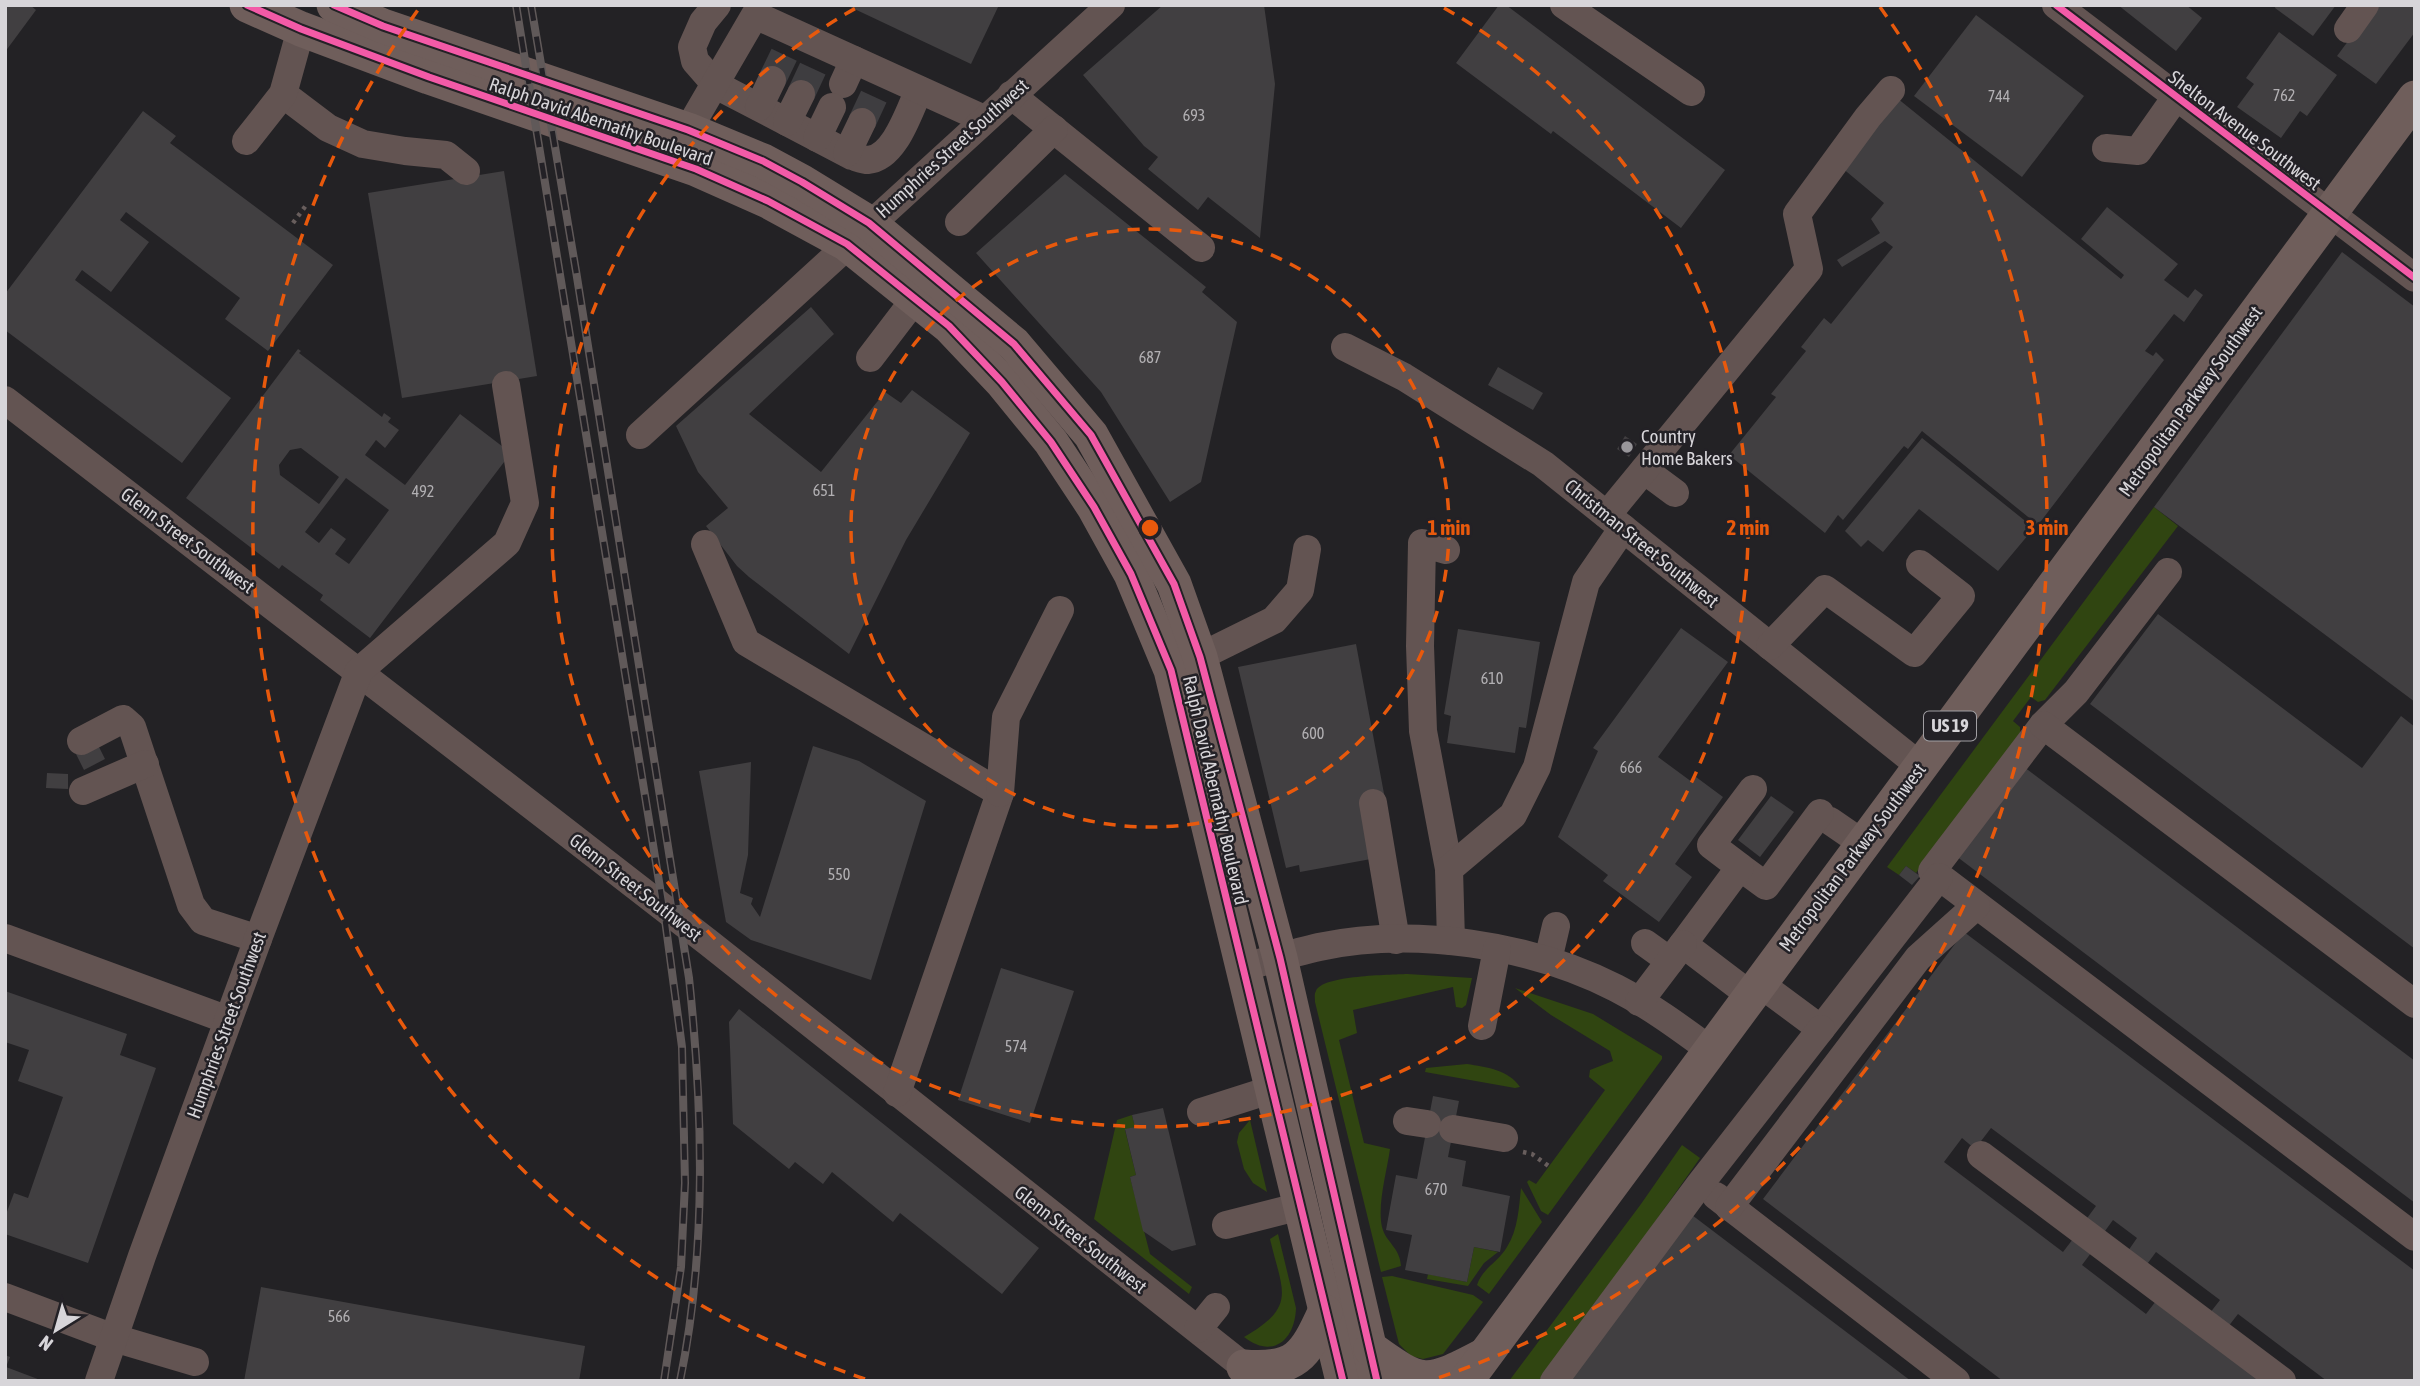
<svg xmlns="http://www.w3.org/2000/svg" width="2420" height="1386" font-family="'Asap Condensed',sans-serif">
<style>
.green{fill:#304511}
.building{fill:#413f41;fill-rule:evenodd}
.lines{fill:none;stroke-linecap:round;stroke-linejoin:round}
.minor-tunnel{stroke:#3e3d40;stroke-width:28;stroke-dasharray:28 14;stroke-linecap:butt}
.path{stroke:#685e5d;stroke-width:4.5;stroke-dasharray:3.5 5;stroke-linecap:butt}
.minor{stroke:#635452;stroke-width:28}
.major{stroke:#6f5e5b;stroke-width:35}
.rail-casing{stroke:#605959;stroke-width:8}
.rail{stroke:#232126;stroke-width:5;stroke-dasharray:16;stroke-linecap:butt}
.cycleway-casing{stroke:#232126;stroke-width:11}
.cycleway{stroke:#f35aa7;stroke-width:7}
.ring{fill:none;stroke:#e8590c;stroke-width:3.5;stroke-dasharray:12 9}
.poi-dot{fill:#98969a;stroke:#232126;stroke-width:2.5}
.labels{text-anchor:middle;stroke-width:5;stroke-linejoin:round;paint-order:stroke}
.number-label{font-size:16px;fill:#b2b0b3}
.shield{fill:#232126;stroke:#a19fa3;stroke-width:2}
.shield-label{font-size:18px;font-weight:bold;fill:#d7d5d9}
.street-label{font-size:19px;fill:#d7d5d9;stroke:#232126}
.poi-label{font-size:19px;fill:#d7d5d9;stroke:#232126;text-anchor:start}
.centre{fill:#e8590c;stroke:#232126;stroke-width:3.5}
.ring-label{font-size:21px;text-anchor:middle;font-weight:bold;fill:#e8590c;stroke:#232126;stroke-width:5;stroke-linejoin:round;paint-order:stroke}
</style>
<rect width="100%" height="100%" fill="#232225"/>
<g class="green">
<path d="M2154,507L2178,526L2045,700L2038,702L2031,697L2013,721L2020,727V734L1916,873L1906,866L1899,875L1887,867Z"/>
<path d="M1407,974L1472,978L1466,1005L1462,1008L1456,1007L1453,987L1353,1010L1357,1033L1339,1040L1364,1143L1390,1149C1387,1171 1377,1205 1382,1227C1386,1243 1400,1247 1401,1266L1381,1272L1315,1002C1315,998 1314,994 1316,991C1322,975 1390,975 1407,974Z"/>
<path d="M1515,988L1593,1014L1662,1056V1059L1548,1215L1541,1211L1527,1182L1529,1180L1536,1184L1605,1090L1589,1077L1590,1070L1613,1061L1610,1051L1551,1015Z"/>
<path d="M1467,1064C1486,1067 1509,1070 1520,1087L1515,1088L1425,1072L1426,1068Z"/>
<path d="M1132,1115L1135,1127L1125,1130L1136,1175L1130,1177L1150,1254L1192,1287L1189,1294L1094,1219L1117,1120Z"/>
<path d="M1250,1120L1267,1192L1253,1183L1244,1169L1237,1142L1239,1133Z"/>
<path d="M1682,1145L1700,1158L1543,1381H1509L1641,1204Z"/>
<path d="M1521,1188L1542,1222L1489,1294L1477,1285C1482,1269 1499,1261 1507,1247C1518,1230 1519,1207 1521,1188Z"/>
<path d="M1278,1234L1296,1308C1295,1341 1272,1359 1244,1337C1298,1306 1282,1291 1270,1239Z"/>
<path d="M1474,1247L1498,1252L1484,1263L1468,1286L1427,1279L1428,1274L1467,1282Z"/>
<path d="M1392,1276L1473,1295L1483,1302L1443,1354L1423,1359L1411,1356L1399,1344L1382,1277Z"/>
</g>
<g class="building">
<path d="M5,5H30L36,10L5,52Z"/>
<path d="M846,5H999L971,64Z"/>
<path d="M1163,5H1264L1275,84L1260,238L1208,197L1198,210L1148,169L1158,157L1144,146L1083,75Z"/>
<path d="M1499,5H1506L1725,170L1681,228L1553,131L1551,134L1456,63Z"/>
<path d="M2118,5H2186L2202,18L2176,51Z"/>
<path d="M2276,5H2336L2313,36L2275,8Z"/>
<path d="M2375,5H2415V32L2376,84L2337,56Z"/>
<path d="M1976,15L2084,96L2022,177L1914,96Z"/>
<path d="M2279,32L2337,75L2307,116L2300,111L2281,138L2237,107L2254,84L2246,78Z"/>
<path d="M1897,98L2121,279L2124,275L2081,239L2107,207L2178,264L2164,280L2188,298L2195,289L2203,295L2184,322L2174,314L2145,351L2153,356L2156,352L2164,360L2038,525L1922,431L1908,449L1904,446L1843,520L1838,515L1825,533L1729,455L1776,397L1771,394L1806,351L1801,347L1824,318L1831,324L1893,247L1885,241L1842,267L1837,260L1880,233L1871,219L1884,203L1841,167Z"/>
<path d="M143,111L176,136L170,143L333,265L268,351L225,319L240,298L126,212L120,220L149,242L111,292L82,270L75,280L231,398L182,463L5,330V294Z"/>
<path d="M504,171L537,376L402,398L368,193Z"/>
<path d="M1065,174L1206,287L1202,292L1237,322L1201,482L1170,502L1101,392L976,253Z"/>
<path d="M2342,252L2415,307V702L2154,507Z"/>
<path d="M811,307L834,334L749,414L821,472L885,392L901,403L912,390L970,433L906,540L849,654L749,577L737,566L706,526L728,508L698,472L676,426Z"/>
<path d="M298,349L301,351L299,353L382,417L384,413L391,418L388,422L399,430L385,448L376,440L365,455L405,485L460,414L511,453L370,638L320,600L323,595L282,565L279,569L186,498ZM301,448L339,477L319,504L280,475L279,465L290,450ZM346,478L389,510L349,564L335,554L346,539L331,528L319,543L305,532Z"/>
<path d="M1498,367L1543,393L1533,410L1488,385Z"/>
<path d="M1625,436L1637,444L1629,457L1617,449Z"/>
<path d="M1922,438L2034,528L1998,571L1919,509L1883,552L1868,540L1861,547L1845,531Z"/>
<path d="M2158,614L2362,768L2401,716L2415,727V949L2090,704Z"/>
<path d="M1681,628L1728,662L1658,757L1692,782L1696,777L1723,797L1675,864L1692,877L1659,922L1603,881L1608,875L1558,837L1598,751L1593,748Z"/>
<path d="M1458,629L1540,642L1526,728L1519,727L1515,753L1447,743L1451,716L1444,714Z"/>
<path d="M1356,644L1385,799L1371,859L1300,872L1299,865L1286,868L1238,667Z"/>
<path d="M96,741L105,759L84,770L75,752Z"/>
<path d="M813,746L859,761L926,801L871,980L751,940L726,922L699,771L751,762L748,855L740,893L753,898L751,904L760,917Z"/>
<path d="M2024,767L2415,1061V1203L1956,856Z"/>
<path d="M47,773L68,774V789L46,788Z"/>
<path d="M1771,796L1794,812L1760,857L1738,840Z"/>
<path d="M1906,866L1920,876L1912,885L1899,875Z"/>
<path d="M1964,932L2415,1271V1381H2327L2238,1314L2224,1332L2206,1318L2220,1300L2156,1252L2142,1271L2128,1251L2137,1238L2113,1220L2105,1231L2082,1225L2096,1206L1991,1128L1975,1149L1962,1138L1944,1162L2063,1252L2076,1235L2094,1249L2082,1265L2146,1314L2159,1297L2269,1381H2003L1763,1199Z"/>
<path d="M1001,968L1074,991L1030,1123L958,1100Z"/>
<path d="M5,991L127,1034L120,1055L156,1068L88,1263L5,1234V1217L14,1193L28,1198L63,1097L18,1081L29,1050L5,1042Z"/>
<path d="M739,1009L1039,1248L1002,1294L900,1213L893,1222L832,1172L823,1184L795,1162L789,1169L733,1124L729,1022Z"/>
<path d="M1433,1096L1459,1101L1448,1157L1466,1161L1462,1186L1510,1196L1500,1252L1474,1247L1467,1282L1405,1270L1412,1235L1386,1230L1396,1175L1417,1179Z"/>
<path d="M1163,1108L1196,1245L1172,1251L1143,1231L1130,1177L1136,1175L1125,1129L1135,1127L1132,1115Z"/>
<path d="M1688,1212L1911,1381H1562Z"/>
<path d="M261,1287L585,1346L579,1381H244Z"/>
<path d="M5,1355L10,1357L6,1367L43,1381H5Z"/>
</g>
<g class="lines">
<g class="minor-tunnel">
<path d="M772,80L785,53"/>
<path d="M801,94L814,66"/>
<path d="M862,122L875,94"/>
</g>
<g class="path">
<path d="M293,223L307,204"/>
<path d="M1523,1152L1532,1154L1550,1167"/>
</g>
<g class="minor">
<path d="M717,5L703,22L692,47L695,61L716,85L852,156C856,157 863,160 868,160C895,158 909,111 919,90"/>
<path d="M1564,5L1691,92"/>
<path d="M2056,5L2415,278"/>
<path d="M2348,29L2365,5"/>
<path d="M843,84L854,60"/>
<path d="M283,94L328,128L363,144L405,151L446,155L466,171"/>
<path d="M1011,95L1201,248"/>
<path d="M759,107L772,80"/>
<path d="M787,122L801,94"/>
<path d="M688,130L755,15L984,119"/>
<path d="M817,138L832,107"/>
<path d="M246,141L283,94L301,29"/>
<path d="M2106,148L2138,151L2176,97"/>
<path d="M847,153L862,122"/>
<path d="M959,222L1054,129"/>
<path d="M1345,347L1404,377L1543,464L1920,766"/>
<path d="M870,358L915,299"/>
<path d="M5,400C240,580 475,761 709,943C894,1088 1076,1235 1261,1380"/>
<path d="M640,435L1111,5"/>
<path d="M1644,470L1675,493"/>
<path d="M1607,515L1809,269L1797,214L1868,117L1891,90"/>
<path d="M705,544L746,642L1000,793L897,1093"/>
<path d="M1446,550L1422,543L1420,646L1423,731L1449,869"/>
<path d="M2168,572L2076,692L2043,725L1932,871L2415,1237"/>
<path d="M1770,646L1825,589L1914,653L1961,596L1920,564"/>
<path d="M1183,665L1274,620L1300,590L1307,549"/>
<path d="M2043,725L2415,1004"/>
<path d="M81,741L123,719L132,727L191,905L203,921L258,939"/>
<path d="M83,791L145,764"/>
<path d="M1000,793L1006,717L1060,610"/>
<path d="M1373,803L1396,940"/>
<path d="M1830,821L1862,843"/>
<path d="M1740,867L1766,886L1820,813"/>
<path d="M5,938L228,1020"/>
<path d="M1451,941L1449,869L1513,815L1537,767L1586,582L1623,528"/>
<path d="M1645,943L1670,961"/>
<path d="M1548,960L1556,926"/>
<path d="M1241,968C1267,961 1293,953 1319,947C1413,927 1530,944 1616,988C1649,1005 1679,1027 1709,1049"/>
<path d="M1759,983L1821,1029L1939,877"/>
<path d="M1750,995L1683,944L1740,867L1711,845L1753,789"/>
<path d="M1639,1002L1683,944"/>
<path d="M1482,1026L1497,949"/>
<path d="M1201,1112L1273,1089"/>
<path d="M1407,1121L1427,1124"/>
<path d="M1453,1129L1504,1138"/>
<path d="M1981,1155L2282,1381"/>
<path d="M1716,1196L1956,1381"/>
<path d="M1729,1207L1918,958L1976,906"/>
<path d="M1226,1225L1301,1206"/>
<path d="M5,1297L114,1338L195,1362"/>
<path d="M1198,1329L1216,1307"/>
<path d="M99,1381L142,1256L258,939L359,671L507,543L525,503L506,385"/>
<path d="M1554,1381L1700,1184L1821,1029"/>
</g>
<g class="major">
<path d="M247,5L301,29L429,77L696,169L768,201L847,244L949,326L1002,382L1051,442L1094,507L1131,574L1171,670L1343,1381"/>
<path d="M334,5L383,26L688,130L763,161L802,182L869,223L1014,344L1091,435L1174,584L1200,657L1280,958L1377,1381"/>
<path d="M1371,1349C1422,1386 1426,1386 1483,1356"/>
<path d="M1244,1367C1296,1371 1305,1356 1325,1312"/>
<path d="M1466,1381L2415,98"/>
</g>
<g class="rail-casing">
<g id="rail">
<path d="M516,5L664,912L682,1047L685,1183L681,1267L664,1381"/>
<path d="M531,5L576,271L689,978C703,1110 707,1250 680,1381"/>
</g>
</g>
<use href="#rail" class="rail"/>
<g class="cycleway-casing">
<g id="cycleway">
<path d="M247,5L301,29L429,77L696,169L768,201L847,244L949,326L1002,382L1051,442L1094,507L1131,574L1171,670L1343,1381"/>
<path d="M334,5L383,26L688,130L763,161L802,182L869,223L1014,344L1091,435L1174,584L1200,657L1280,958L1377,1381"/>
<path d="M2056,5L2415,278"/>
</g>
</g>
<use href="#cycleway" class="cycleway"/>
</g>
<g class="ring">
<circle cx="1150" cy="528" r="299"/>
<path d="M1444 8A598 598 0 1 1 856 8"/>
<path d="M865 1379A897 897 0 0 1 420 7M1880 7A897 897 0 0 1 1435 1379"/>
</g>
<circle class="poi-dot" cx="1627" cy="447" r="7"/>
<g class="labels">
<g class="number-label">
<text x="2284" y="101">762</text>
<text x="1999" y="102">744</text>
<text x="1194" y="121">693</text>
<text x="1150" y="363">687</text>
<text x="824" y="496">651</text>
<text x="423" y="497">492</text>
<text x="1492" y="684">610</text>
<text x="1313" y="739">600</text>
<text x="1631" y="773">666</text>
<text x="839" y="880">550</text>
<text x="1016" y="1052">574</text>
<text x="1436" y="1195">670</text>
<text x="339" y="1322">566</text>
</g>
<rect class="shield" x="1924" y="711.5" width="52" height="29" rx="5"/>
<g class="shield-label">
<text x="1950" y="732">US 19</text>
</g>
<g class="street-label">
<text transform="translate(601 121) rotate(19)" y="7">Ralph David Abernathy Boulevard</text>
<text transform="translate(2245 130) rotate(37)" y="7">Shelton Avenue Southwest</text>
<text transform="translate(952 148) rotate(-42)" y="7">Humphries Street Southwest</text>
<text transform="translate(2190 401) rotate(-54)" y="7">Metropolitan Parkway Southwest</text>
<text transform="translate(188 540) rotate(37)" y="7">Glenn Street Southwest</text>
<text transform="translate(1642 543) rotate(39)" y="7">Christman Street Southwest</text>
<text transform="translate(1216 790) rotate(77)" y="7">Ralph David Abernathy Boulevard</text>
<text transform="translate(1852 857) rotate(-53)" y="7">Metropolitan Parkway Southwest</text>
<text transform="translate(636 887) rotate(38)" y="7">Glenn Street Southwest</text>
<text transform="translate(226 1025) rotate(-70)" y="7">Humphries Street Southwest</text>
<text transform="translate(1081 1239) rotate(38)" y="7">Glenn Street Southwest</text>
</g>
<g class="poi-label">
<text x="1641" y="443">Country<tspan x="1641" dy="22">Home Bakers</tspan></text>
</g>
</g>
<circle cx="1150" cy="528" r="10" class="centre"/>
<g class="ring-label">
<text x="1449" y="535">1 min</text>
<text x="1748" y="535">2 min</text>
<text x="2047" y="535">3 min</text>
</g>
<rect width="2420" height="1386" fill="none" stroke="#d7d5d9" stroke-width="14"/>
<g transform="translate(56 1330) rotate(217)" stroke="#232126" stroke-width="5" paint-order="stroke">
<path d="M0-5L12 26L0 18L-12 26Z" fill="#d7d5d9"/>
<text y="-10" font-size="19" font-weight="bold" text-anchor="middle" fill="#d7d5d9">N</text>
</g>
</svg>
